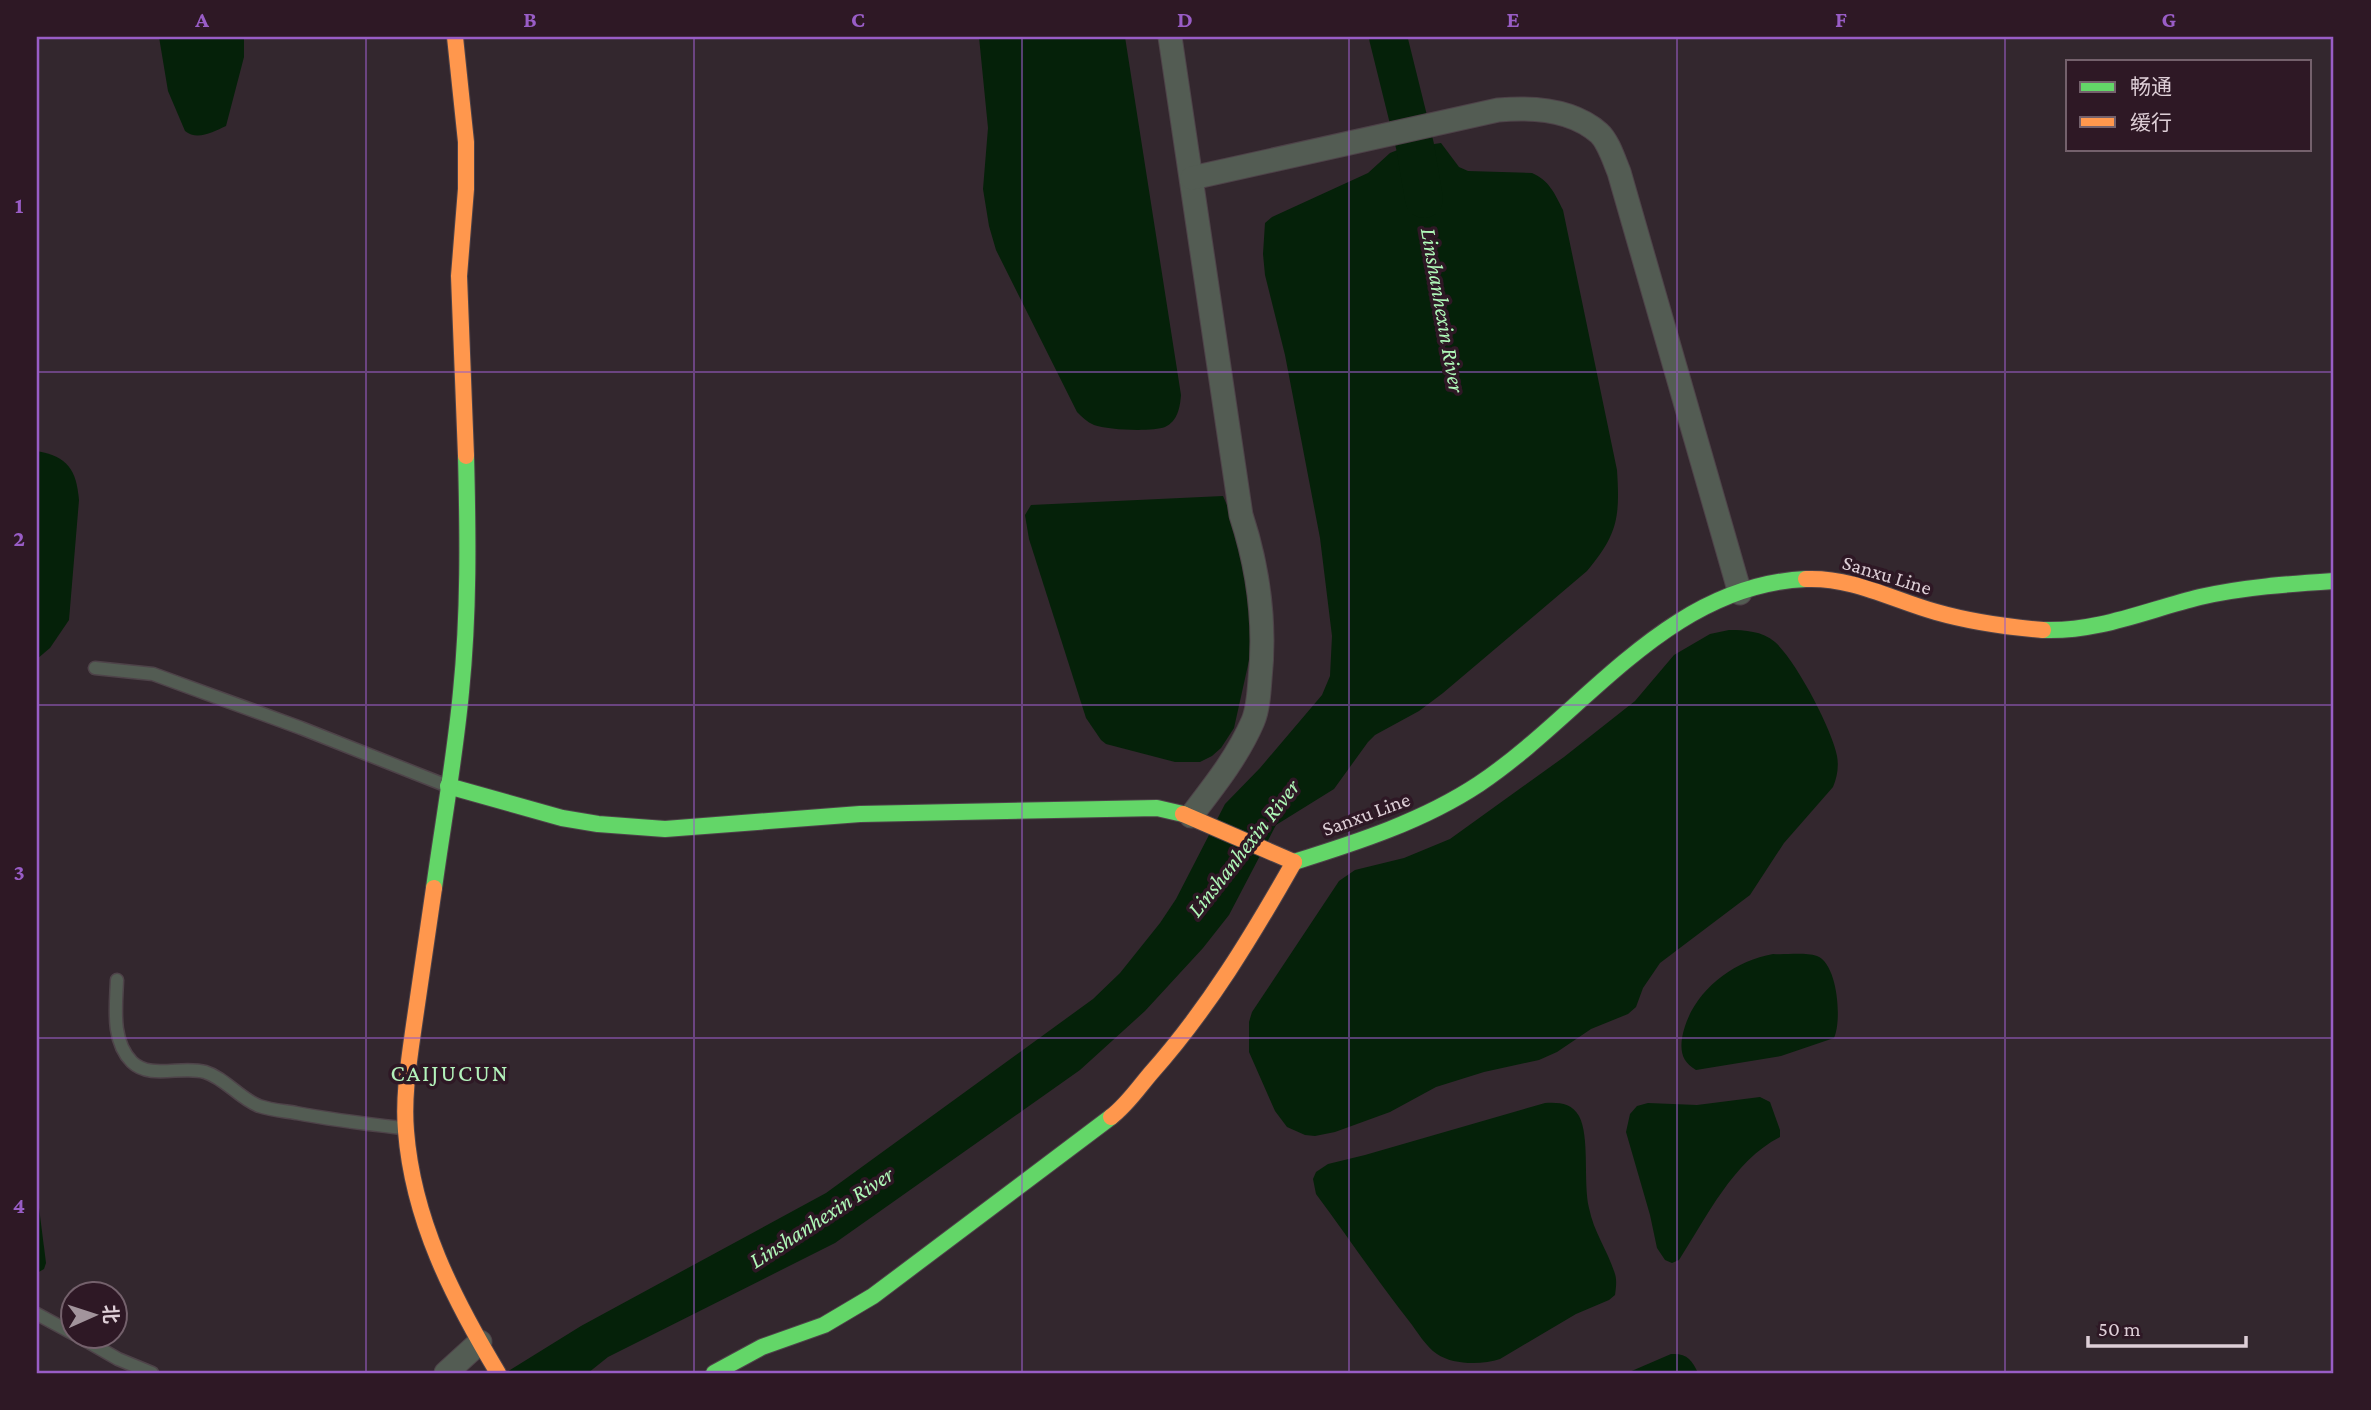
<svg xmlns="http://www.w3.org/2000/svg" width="2371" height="1410" font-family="'Crimson Pro','Noto Sans SC',serif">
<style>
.water{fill:#052109}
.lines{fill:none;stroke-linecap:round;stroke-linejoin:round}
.river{stroke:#052109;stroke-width:38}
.lane-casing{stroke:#4e4349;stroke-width:15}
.street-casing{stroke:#4e4349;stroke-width:25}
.fast-casing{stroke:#4e4349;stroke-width:18}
.slow-casing{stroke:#4e4349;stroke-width:18}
.lane{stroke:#535c53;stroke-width:12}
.street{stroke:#535c53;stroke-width:23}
.fast{stroke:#63d668;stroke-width:16}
.slow{stroke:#ff974d;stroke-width:16}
.grid{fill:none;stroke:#995dc6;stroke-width:2;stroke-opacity:0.55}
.labels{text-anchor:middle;stroke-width:7;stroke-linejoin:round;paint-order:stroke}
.street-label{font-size:21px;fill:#decfd7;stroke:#2e1825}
.water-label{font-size:23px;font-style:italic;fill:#aff8b8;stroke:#2e1825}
.quarter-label{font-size:24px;letter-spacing:2px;fill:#b3f3bb;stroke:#2e1825}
.neatline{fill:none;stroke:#995dc6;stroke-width:2.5}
.grid-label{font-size:23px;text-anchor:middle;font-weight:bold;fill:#995dc6}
</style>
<rect width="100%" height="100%" fill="#33272e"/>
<g class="water">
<path d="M159,37H244V57L226,126C213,132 197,141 185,131L168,91Z"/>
<path d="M979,37H1125L1181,395C1180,407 1178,421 1165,427C1152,432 1107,430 1094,425C1087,422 1082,417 1077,412L996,250L989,226L983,189L988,128Z"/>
<path d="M1441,143L1459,167L1468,171L1532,173C1549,180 1555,194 1563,210L1617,470C1620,517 1618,534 1587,571L1443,693L1419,711L1375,735L1368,742L1334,789L1276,825L1229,915L1203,948L1145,1011L1080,1070L835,1243L608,1357L588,1373H505L581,1326L826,1193L1093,999L1120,973L1160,923L1176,899L1225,804L1260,768L1322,695L1330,676L1332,636L1320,538L1285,355L1265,275L1263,254L1265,223L1272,217L1368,173L1390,153L1400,149Z"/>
<path d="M37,451C68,457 76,469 79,500L69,620L50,648L37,659Z"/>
<path d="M1223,496L1233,519L1249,579L1253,631L1250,656L1234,728L1221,748L1212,756L1200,762H1175L1106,744L1101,740L1086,718L1029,539L1025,515L1031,505Z"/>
<path d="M1729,630C1745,630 1762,631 1775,642C1796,661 1832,729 1837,756C1839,767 1837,778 1833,787L1784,843L1750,895L1660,963L1643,988L1636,1007L1628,1014L1591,1029L1557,1052L1539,1060L1484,1072L1436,1087L1390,1112L1335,1132L1315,1136L1305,1135L1287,1127L1275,1111L1249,1052V1022L1252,1012L1339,881L1355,870L1404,858L1450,839L1564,757L1635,701L1674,655L1710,634Z"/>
<path d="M1773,954C1786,955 1804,952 1817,956C1838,964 1842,1021 1834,1038L1781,1056L1696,1070C1683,1062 1680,1053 1682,1038C1690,994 1730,962 1773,954Z"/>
<path d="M1760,1097L1770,1102L1780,1130V1137C1733,1161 1707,1217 1679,1260L1672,1263L1665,1260L1657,1248L1650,1215L1626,1132L1630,1114L1637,1106L1648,1103L1697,1105Z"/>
<path d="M1545,1103C1558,1102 1572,1103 1579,1116C1590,1136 1583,1182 1589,1208C1594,1233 1608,1251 1615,1274C1617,1280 1616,1288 1615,1295L1609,1300L1576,1314L1500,1359C1482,1365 1453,1365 1437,1354C1426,1347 1417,1331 1409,1321C1377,1280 1347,1236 1316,1194L1313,1179L1316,1172L1328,1164L1365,1155Z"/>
<path d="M37,1192L46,1263L44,1269L37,1273Z"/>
<path d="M1671,1354C1687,1353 1692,1360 1698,1373H1627Z"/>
</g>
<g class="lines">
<path class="river" d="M1388,37L1415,146L1424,199"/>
<g class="lane-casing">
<g id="lane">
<path d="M95,668L153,674L301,728L445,785"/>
<path d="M117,980C116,1007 111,1041 132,1062C150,1080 183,1065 205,1072C225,1078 239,1098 259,1106C271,1110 284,1111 296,1113C332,1120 367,1124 402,1128"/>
<path d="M37,1314L74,1334"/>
<path d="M78,1336L118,1359L152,1373"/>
</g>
</g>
<g class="street-casing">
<g id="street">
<path d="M1170,37L1241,515C1259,570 1266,622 1260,679C1259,693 1258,709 1253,721C1238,756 1214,786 1191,816"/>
<path d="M1192,178L1498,110C1531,107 1572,109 1599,133C1608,141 1614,160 1619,172L1740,593"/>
<path d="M446,1373L480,1342"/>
</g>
</g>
<g class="fast-casing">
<g id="fast">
<path d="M2043,630C2099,632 2147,610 2200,597C2244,587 2289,584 2334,581"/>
<path d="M448,786L562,818L598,824L665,829L860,814L1157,808L1183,814"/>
<path d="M1294,862C1358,842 1423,821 1479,784C1585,713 1667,585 1806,579"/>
<path d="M434,888C443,823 455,757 461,692C469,613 468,535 466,456"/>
<path d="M714,1373L762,1347L824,1325L873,1296L1111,1117"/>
</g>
</g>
<g class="slow-casing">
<g id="slow">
<path d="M455,37L466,142V189L459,276L466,456"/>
<path d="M1806,579C1852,577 1893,600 1936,612C1971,622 2007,627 2043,630"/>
<path d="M1183,814L1294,862"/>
<path d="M434,888C427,934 421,980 414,1025C409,1061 403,1096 406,1131C413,1220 453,1298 498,1373"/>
<path d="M1111,1117C1127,1105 1139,1087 1151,1073C1208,1009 1252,936 1294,862"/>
</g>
</g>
<use href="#lane" class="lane"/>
<use href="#street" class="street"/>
<use href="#fast" class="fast"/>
<use href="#slow" class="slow"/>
</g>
<path class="grid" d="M366,37V1373M694,37V1373M1022,37V1373M1349,37V1373M1677,37V1373M2005,37V1373M37,372H2334M37,705H2334M37,1038H2334"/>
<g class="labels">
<g class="street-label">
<text transform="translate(1887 575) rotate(17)" y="7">Sanxu Line</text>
<text transform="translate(1366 814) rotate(-20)" y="7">Sanxu Line</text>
</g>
<g class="water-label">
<text transform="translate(1443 310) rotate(80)" y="8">Linshanhexin River</text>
<text transform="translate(1243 848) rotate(-52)" y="8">Linshanhexin River</text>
<text transform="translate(821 1217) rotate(-33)" y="8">Linshanhexin River</text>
</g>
<g class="quarter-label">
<text x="450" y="1081">CAIJUCUN</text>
</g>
</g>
<rect width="2371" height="1410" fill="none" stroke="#2e1825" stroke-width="77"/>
<rect x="2066" y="60" width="245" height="91" fill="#2e1825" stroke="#74616c" stroke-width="2"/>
<rect x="2080" y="82" width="35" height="10" fill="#63d668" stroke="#74616c" stroke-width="2"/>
<text x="2130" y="94" font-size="21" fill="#decfd7">畅通</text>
<rect x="2080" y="117" width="35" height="10" fill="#ff974d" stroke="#74616c" stroke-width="2"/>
<text x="2130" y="130" font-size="21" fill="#decfd7">缓行</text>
<g transform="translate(94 1315) rotate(87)"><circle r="33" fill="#2e1825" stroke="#74616c" stroke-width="2"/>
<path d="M0-5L12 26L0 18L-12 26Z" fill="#a2949c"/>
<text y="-10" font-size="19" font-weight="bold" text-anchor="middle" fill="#decfd7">北</text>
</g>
<path d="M2088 1336v10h158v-10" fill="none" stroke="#decfd7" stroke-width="3.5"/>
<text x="2098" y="1336" font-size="21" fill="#decfd7" stroke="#2e1825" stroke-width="5" paint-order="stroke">50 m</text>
<rect x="38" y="38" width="2294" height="1334" class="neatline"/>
<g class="grid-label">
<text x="202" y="27">A</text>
<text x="530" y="27">B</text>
<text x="858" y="27">C</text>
<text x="1185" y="27">D</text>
<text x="1513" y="27">E</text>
<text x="1841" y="27">F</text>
<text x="2169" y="27">G</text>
<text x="19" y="213">1</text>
<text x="19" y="546">2</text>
<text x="19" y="880">3</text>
<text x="19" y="1213">4</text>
</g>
</svg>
